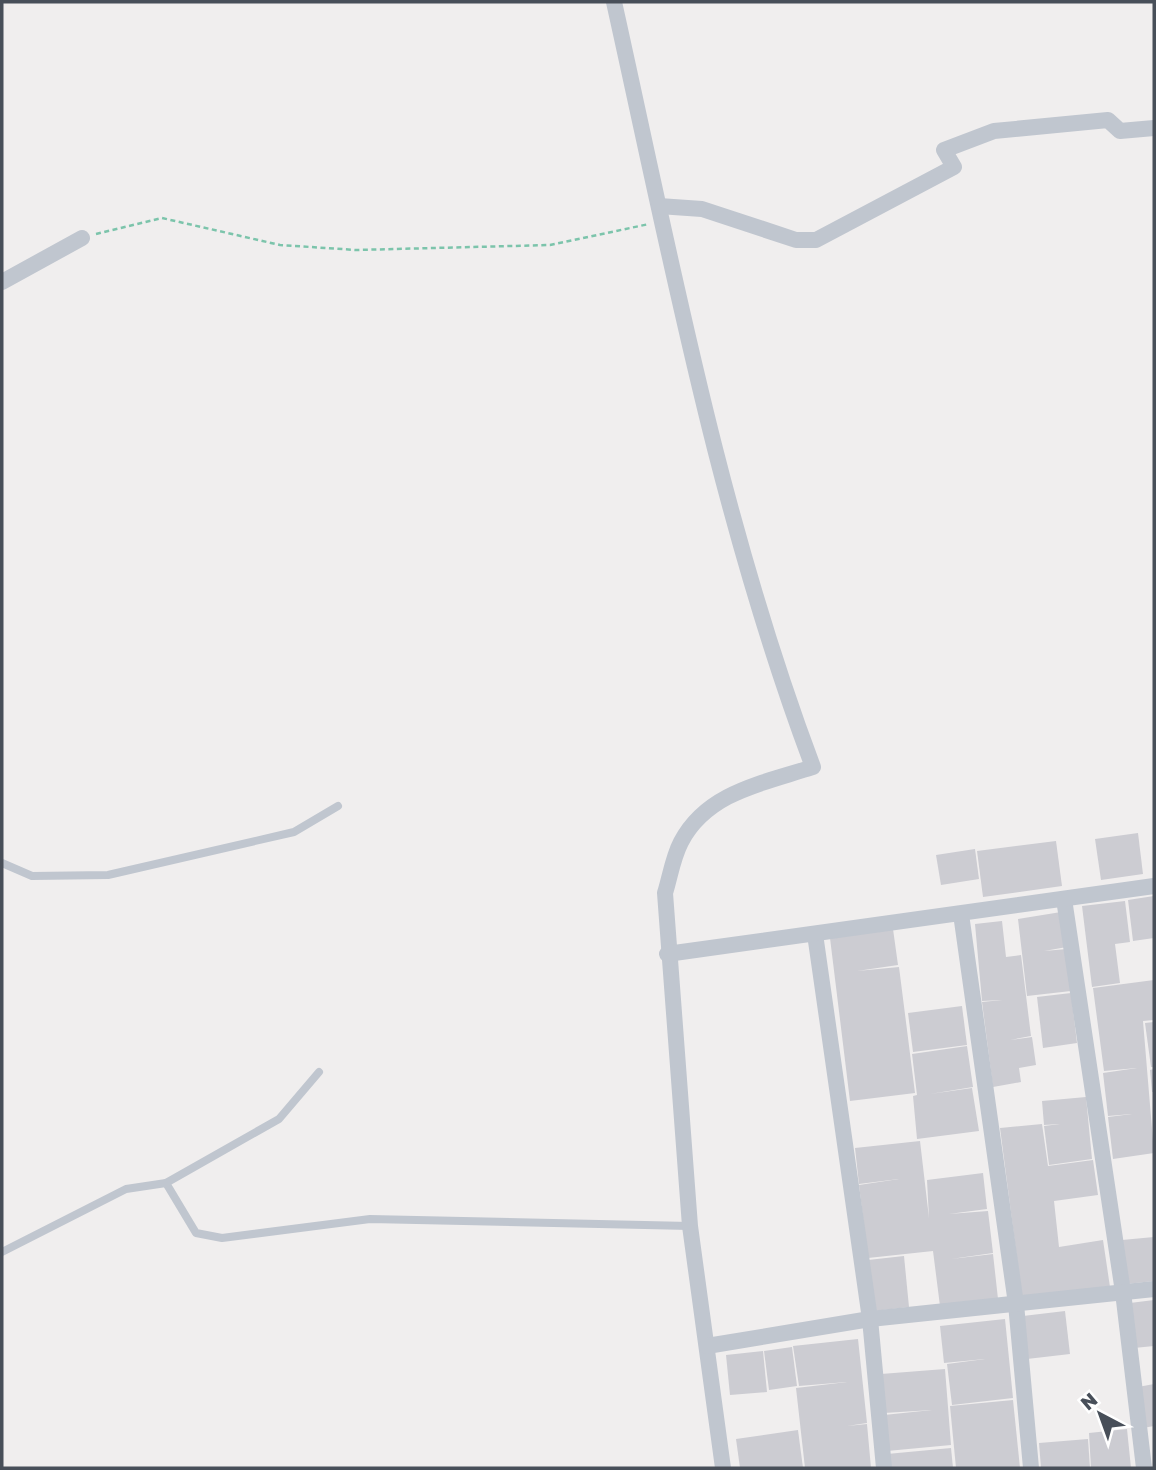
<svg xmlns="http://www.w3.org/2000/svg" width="1156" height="1470" font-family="'Golos Text',sans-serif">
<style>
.building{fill:#ccccd2}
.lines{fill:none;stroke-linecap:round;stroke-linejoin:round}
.path{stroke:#7cc4ab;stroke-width:2.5;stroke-dasharray:5 3.5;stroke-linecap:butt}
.service{stroke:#c0c6cf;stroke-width:8}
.minor{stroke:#c0c6cf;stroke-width:16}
</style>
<rect width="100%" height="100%" fill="#f0eeee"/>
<g class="building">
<path d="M1138,833L1143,874L1101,880L1095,839Z"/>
<path d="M1056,841L1062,886L983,897L977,851Z"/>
<path d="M975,849L979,879L941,885L936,855Z"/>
<path d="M1154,896V938L1133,941L1128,900Z"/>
<path d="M1125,901L1130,942L1115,944L1120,983L1092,987L1082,906Z"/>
<path d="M1061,912L1067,947L1044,951L1067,949L1071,991L1027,996L1018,919Z"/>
<path d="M1002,921L1006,957L1021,955L1031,1036L1010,1040L1032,1037L1036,1065L1019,1068L1021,1082L993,1087L982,1002L1002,1000L982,1001L975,924Z"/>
<path d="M893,929L898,965L857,971L899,967L915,1093L850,1101L830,938Z"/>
<path d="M1154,980V1020L1143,1021L1154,1153L1113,1159L1108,1117L1132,1114L1108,1116L1103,1073L1137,1068L1104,1071L1093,988Z"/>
<path d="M1071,993L1077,1043L1043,1048L1037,997Z"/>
<path d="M962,1006L967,1045L913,1052L908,1013Z"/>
<path d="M1154,1022V1067H1151L1145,1023Z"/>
<path d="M967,1046L973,1087L930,1094L972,1088L979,1131L917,1139L913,1096L917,1095L912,1054Z"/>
<path d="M1154,1069V1092H1152L1150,1070Z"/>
<path d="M1086,1097L1092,1159L1049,1165L1044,1126L1060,1124L1044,1125L1042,1101Z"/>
<path d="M1042,1124L1048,1166L1093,1160L1098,1195L1054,1201L1059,1247L1103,1240L1110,1287L1022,1297L1000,1128Z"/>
<path d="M920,1141L929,1218L927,1180L983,1173L987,1209L949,1214L988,1211L993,1253L951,1259L993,1254L998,1299L940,1306L933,1251L868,1258L859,1185L899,1179L859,1184L855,1148Z"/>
<path d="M1154,1237V1281L1126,1284L1122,1240Z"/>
<path d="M904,1256L909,1307L874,1311L868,1260Z"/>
<path d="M1154,1300V1346L1134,1348L1130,1303Z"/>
<path d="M1065,1311L1070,1354L1027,1359L1023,1316Z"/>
<path d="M1005,1319L1013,1398L952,1405L947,1364L985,1359L944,1363L940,1326Z"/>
<path d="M858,1339L867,1423L847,1426L867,1424L871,1468H805L796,1388L847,1382L799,1386L793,1346Z"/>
<path d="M792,1347L797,1386L769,1390L764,1351Z"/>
<path d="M763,1351L767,1392L730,1395L726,1355Z"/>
<path d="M945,1369L951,1445L887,1451L884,1415L932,1410L884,1413L881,1374Z"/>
<path d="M1154,1384V1426L1143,1428L1138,1387Z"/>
<path d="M1013,1400L1020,1468H956L950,1406Z"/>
<path d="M1127,1429L1131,1468H1091L1089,1433Z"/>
<path d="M798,1430L803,1468H740L736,1439Z"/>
<path d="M1088,1439L1090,1468H1041L1039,1443Z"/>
<path d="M951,1448L953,1468H889L887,1454Z"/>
</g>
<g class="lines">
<path class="path" d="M96,234L162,218L280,245L356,250L550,245L649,224"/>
<g class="service">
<path d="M2,863L32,876L108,875L294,832L338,806"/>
<path d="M166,1183L196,1233L222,1238L370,1219L690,1226"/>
<path d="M2,1252L126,1189L166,1183L279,1119L319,1072"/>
</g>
<g class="minor">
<path d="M614,2C671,259 720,520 813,767C764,783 707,792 681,842C673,857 670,877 665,893L690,1226L723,1468"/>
<path d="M659,206L702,209L796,240H816L954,167L944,150L994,131L1108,120L1120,131L1154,128"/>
<path d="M2,282L82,238"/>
<path d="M1064,899L1123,1292L1144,1468"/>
<path d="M961,914L1016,1304L1031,1468"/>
<path d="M815,934L870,1319L884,1468"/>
<path d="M667,954L1154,886"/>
<path d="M707,1346L870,1319L1154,1289"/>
</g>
</g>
<rect width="1156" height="1470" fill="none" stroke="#484f59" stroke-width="7"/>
<g transform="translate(1100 1414) rotate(319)" stroke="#ffffff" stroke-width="5" paint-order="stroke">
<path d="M0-5L12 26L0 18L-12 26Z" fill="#484f59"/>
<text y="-10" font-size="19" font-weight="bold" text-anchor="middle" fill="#484f59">N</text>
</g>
</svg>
